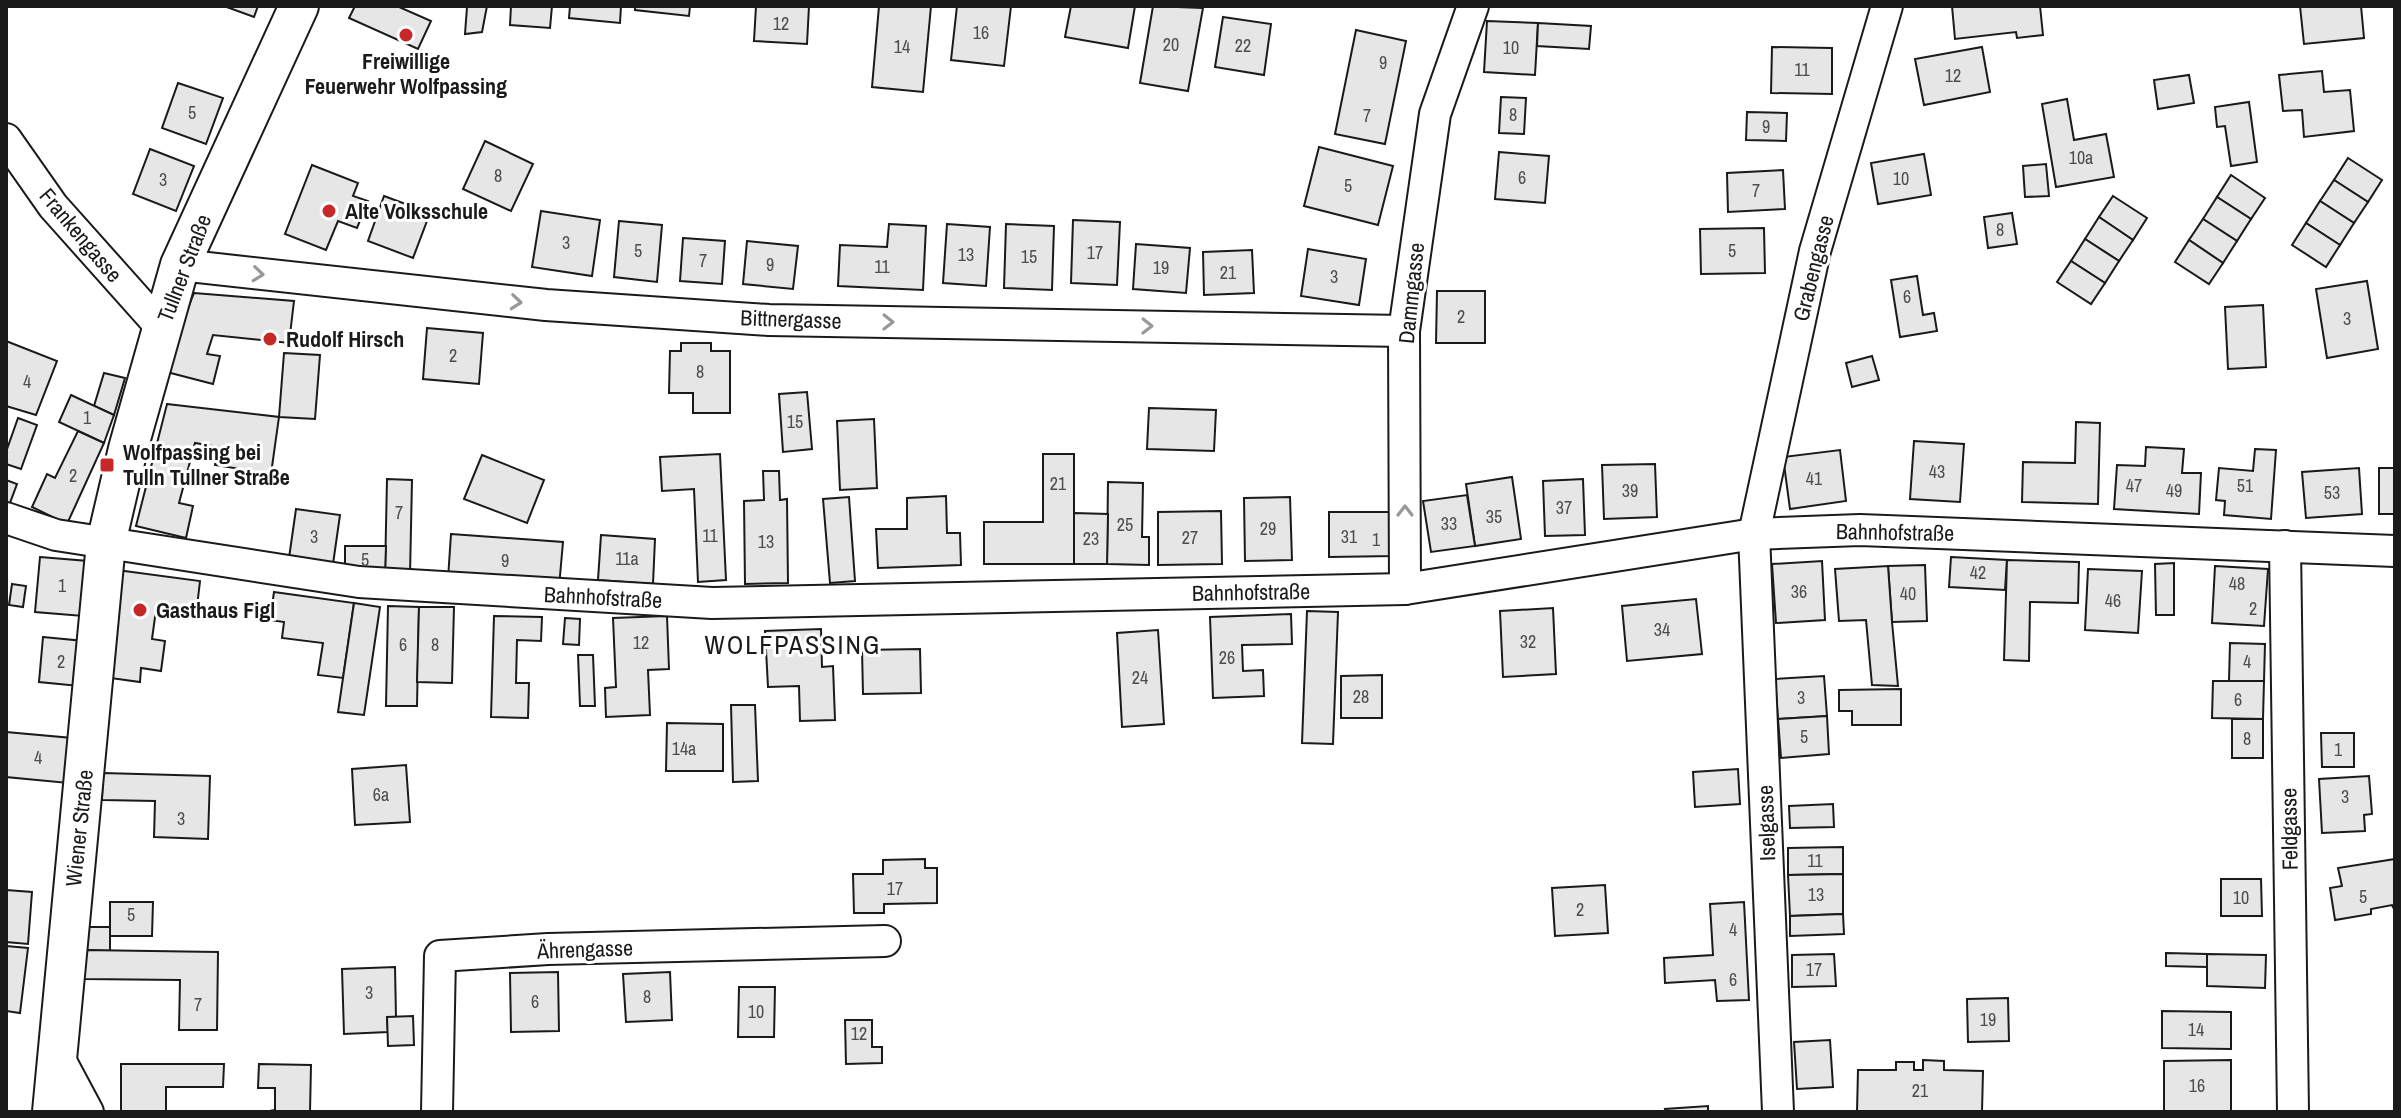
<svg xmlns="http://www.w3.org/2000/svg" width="2401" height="1118" font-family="'Archivo Narrow',sans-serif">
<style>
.building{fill:#e6e6e6;stroke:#1a1a1a;stroke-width:2}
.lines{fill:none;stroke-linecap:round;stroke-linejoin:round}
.minor-casing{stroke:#1a1a1a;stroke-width:34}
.major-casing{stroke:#1a1a1a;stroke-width:42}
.minor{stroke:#fff;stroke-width:30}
.major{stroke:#fff;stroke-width:38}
.oneway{stroke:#989898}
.poi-dot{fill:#c62828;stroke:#fff;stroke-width:3}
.labels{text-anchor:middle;stroke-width:6;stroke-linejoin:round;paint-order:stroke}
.number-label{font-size:18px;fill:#4d4d4d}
.poi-label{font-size:22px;font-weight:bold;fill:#1a1a1a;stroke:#fff;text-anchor:start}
.street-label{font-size:22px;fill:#1a1a1a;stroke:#fff}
.quarter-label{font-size:26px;letter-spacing:2px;fill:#1a1a1a;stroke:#fff}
</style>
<rect width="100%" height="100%" fill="#fff"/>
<g class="building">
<path d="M224,6H258L254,17Z"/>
<path d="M355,6H397L431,21L418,49L349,18Z"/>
<path d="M439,6H487L482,32L465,34L467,7Z"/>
<path d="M511,6H552L550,28L510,25Z"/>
<path d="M570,6H621L620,23L569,18Z"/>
<path d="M635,6H690L689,16L635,10Z"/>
<path d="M756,6H809L807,44L754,41Z"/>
<path d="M879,6H931L923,92L872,87Z"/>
<path d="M957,6H1011L1004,66L951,60Z"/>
<path d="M1071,6H1135L1128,48L1065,37Z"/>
<path d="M1153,6L1203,8L1188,91L1140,83Z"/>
<path d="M1952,6H2040L2043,35L2017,38L2016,32L1955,39Z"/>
<path d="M2300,6H2361L2364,38L2304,44Z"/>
<path d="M1223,17L1271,24L1264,75L1215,67Z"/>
<path d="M1487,21L1538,23L1535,75L1484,72Z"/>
<path d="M1538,23L1591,26L1589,49L1537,46Z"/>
<path d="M1356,30L1406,41L1385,144L1335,134Z"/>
<path d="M1772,47L1832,48V94L1771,93Z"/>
<path d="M1982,47L1990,92L1924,105L1915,59Z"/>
<path d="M2322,71L2324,92L2350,90L2354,131L2304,137L2302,110L2283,111L2279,75Z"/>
<path d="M2189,75L2194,103L2158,109L2154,80Z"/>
<path d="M178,83L223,98L206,144L162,128Z"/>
<path d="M1501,97L1526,98L1524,134L1499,133Z"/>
<path d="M2067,99L2074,140L2106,134L2114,177L2056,187L2042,104Z"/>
<path d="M2249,102L2257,162L2231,166L2225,126L2217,127L2215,107Z"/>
<path d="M1747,112L1787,113L1786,141L1746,140Z"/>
<path d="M485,141L533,164L511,211L463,189Z"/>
<path d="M1319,147L1393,166L1378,225L1304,206Z"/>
<path d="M150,149L194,166L176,211L133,194Z"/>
<path d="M1499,152L1549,156L1545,203L1495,199Z"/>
<path d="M1924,154L1931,195L1878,204L1871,163Z"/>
<path d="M2348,158L2382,180L2368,202L2334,180Z"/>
<path d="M2046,164L2049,196L2025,197L2023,166Z"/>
<path d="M312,165L358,183L353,196L368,201L357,228L338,221L326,250L285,234Z"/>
<path d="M1783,170L1785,209L1728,212L1727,173Z"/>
<path d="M2231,175L2265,198L2251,219L2217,197Z"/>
<path d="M2334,180L2368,202L2354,223L2320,201Z"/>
<path d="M384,196L430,213L413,258L368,241Z"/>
<path d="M2113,196L2147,218L2133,240L2099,217Z"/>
<path d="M2217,197L2251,219L2237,241L2203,219Z"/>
<path d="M2320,201L2354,223L2340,245L2306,223Z"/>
<path d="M541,211L600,220L592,276L532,267Z"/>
<path d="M2012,213L2017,244L1988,248L1984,217Z"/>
<path d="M2099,217L2133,240L2119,261L2085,239Z"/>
<path d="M2203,219L2237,241L2223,263L2189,240Z"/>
<path d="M1073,220L1120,222L1117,285L1071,283Z"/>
<path d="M619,221L662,225L657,282L614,277Z"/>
<path d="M2306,223L2340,245L2326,267L2292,245Z"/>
<path d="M889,224L926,226L923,290L838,286L840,245L887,247Z"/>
<path d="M947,224L990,227L986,286L943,283Z"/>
<path d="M1006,224L1054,226L1052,290L1004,288Z"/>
<path d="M1764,228L1765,273L1701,274L1700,229Z"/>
<path d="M683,238L725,241L722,284L680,281Z"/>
<path d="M2085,239L2119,261L2105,283L2071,261Z"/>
<path d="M2189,240L2223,263L2209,284L2175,262Z"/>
<path d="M747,241L798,246L793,289L743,284Z"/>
<path d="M1136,244L1190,248L1186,293L1133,289Z"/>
<path d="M1308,249L1366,259L1359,305L1301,296Z"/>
<path d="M1252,250L1254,293L1204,295L1203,252Z"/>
<path d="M2071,261L2105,283L2091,304L2057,282Z"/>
<path d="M1917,276L1923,315L1934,313L1937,331L1900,337L1891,280Z"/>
<path d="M2367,281L2378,349L2327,358L2316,289Z"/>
<path d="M1437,291H1485V343H1436Z"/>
<path d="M194,293L294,301L289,343L213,335L207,354L220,356L213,384L163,371Z"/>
<path d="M2263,305L2266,367L2228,369L2225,307Z"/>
<path d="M427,328L483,333L479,384L423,379Z"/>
<path d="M6,341L57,361L36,415L6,406Z"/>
<path d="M681,343H711V351H730V413H693V393H669L670,351H681Z"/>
<path d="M284,353L320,355L315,419L279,417Z"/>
<path d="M1872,356L1879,380L1852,387L1846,363Z"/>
<path d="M104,373L125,378L114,415L94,406Z"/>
<path d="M807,392L812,449L783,452L779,394Z"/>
<path d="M71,395L114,415L104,443L59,422Z"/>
<path d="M167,404L279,417L271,474L215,465L218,447L195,443L179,503L193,506L186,538L136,526Z"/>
<path d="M1149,408L1216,410L1214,451L1147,449Z"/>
<path d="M18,418L37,425L21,469L6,464V452Z"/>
<path d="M874,419L877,488L840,490L837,421Z"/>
<path d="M2076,422L2100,423L2098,504L2022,502L2023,462L2075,463Z"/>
<path d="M78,431L104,443L67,524L32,507L47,474L55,478Z"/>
<path d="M1914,441L1964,444L1960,502L1910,499Z"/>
<path d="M2146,447L2184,449L2182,473H2201L2199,514L2114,509L2117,465L2145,466Z"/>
<path d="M2255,449L2276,450L2271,519L2224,515L2225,501L2216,500L2219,468L2253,471Z"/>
<path d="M1840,450L1846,501L1790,509L1783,457Z"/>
<path d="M720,454L726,580L698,582L694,489L662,491L660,457Z"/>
<path d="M1043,454H1074V564H984V522H1043Z"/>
<path d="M482,455L544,480L527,523L464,499Z"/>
<path d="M1655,464L1657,517L1604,519L1602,465Z"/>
<path d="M2359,468L2362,514L2306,518L2302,472Z"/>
<rect x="2379" y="468" width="16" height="46"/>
<path d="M763,471H779L780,500L787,499L788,583L745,584L744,501L764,500Z"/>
<path d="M1512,477L1521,539L1475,546L1466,484Z"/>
<path d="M387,479L412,480L410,575L385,574Z"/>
<path d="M1583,479L1585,535L1545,536L1543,481Z"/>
<path d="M6,480L17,484L8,508L6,507Z"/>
<path d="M1108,482L1143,483L1142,537H1149V565L1107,564Z"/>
<path d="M1467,495L1475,546L1431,552L1423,501Z"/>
<path d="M946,496L947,533H960L961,565L878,568L876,529H907V498Z"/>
<path d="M849,497L855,581L830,583L823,499Z"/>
<path d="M1290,497L1292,560L1245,561L1244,498Z"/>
<path d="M296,509L340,515L333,564L289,558Z"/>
<path d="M1221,511L1222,564L1158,565V512Z"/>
<path d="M1329,512H1394V556L1329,557Z"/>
<path d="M1074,513L1108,514L1107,564H1074Z"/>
<path d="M451,534L563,542L559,587L448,579Z"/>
<path d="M601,535L655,539L653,584L598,580Z"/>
<path d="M345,546H386L385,574L345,573Z"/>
<path d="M40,557L88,561L83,616L35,612Z"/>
<path d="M1951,557L2007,560L2005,590L1949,587Z"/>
<path d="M2007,560L2079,562L2078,603L2030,602L2029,661L2004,660Z"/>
<path d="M1822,561L1825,620L1776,623L1772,564Z"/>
<path d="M2174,563V615H2156L2155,564Z"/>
<path d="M1925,565L1927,621L1892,622L1888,566Z"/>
<path d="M1888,566L1892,622L1898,686L1872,685L1866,620L1839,621L1835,569Z"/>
<path d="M2215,566L2268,569L2264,626L2212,623Z"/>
<path d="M2088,569L2142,571L2138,633L2085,630Z"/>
<path d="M117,570L200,581L196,615L156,610L152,639L165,641L161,671L141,668L140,682L103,677Z"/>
<path d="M12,584L26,586L23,607L9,605Z"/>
<path d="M274,592L354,603L343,678L318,675L323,643L282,638L284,622L270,620Z"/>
<path d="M1696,599L1702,654L1627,661L1622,606Z"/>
<path d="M354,603L380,607L364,715L338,712Z"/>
<path d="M388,606L419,607L417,706H386Z"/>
<path d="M419,607H454L452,683L417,682Z"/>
<path d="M1553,608L1556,674L1503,677L1500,611Z"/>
<path d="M1307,611L1338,612L1333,744L1302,743Z"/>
<path d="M1291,614L1292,644L1242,645L1243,671L1263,670L1264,696L1213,698L1210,617Z"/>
<path d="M494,616L542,617L541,641L517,640L516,683H529L528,718L491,717Z"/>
<path d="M667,616L669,669L648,670L650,715L606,717L605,688L616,687L613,618Z"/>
<path d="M565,618L580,619L579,645L563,644Z"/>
<path d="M821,629L822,667L833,666L835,720L800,721L799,686L768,687L765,631Z"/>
<path d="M1158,630L1164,724L1122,727L1117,633Z"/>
<path d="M43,637L84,641L79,686L39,682Z"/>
<path d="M2230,643L2265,644L2264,681H2229Z"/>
<path d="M920,649L921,693L863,694L862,650Z"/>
<path d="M578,655H593L595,706H580Z"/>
<path d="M1382,675V718H1341V676Z"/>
<path d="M1824,676L1827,716L1778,719L1775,679Z"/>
<path d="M2213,681H2264L2263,719L2212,718Z"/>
<path d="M1901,689V725H1852V711H1839V690Z"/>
<path d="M731,705H755L758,781L733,782Z"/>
<path d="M1827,716L1829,754L1781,758L1778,719Z"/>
<rect x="2232" y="719" width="31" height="39"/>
<path d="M667,723L723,724V771H666Z"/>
<path d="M6,732L72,738L68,783L6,777Z"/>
<path d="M2321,733H2354V767H2322Z"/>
<path d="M406,765L410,822L355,825L352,769Z"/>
<path d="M1738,769L1740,804L1695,807L1693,772Z"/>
<path d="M103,773L210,776L208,839L154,837L155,801L102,800Z"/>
<path d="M2369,776L2372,814L2364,815L2365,831L2322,833L2319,779Z"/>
<path d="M1833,804L1834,827L1790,828L1789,806Z"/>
<path d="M1843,847V874L1788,875V848Z"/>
<path d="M925,859V868H937V903L884,904V913H854L853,874H883V860Z"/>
<path d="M2395,859V911L2392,905L2371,909V914L2335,920L2330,888L2342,886L2338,868Z"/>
<path d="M1843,874V914L1790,916L1788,875Z"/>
<path d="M2221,879H2261L2262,916H2221Z"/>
<path d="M1605,885L1608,933L1555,936L1552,888Z"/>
<path d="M6,890L32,892L28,944L6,942Z"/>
<path d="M110,902H153L152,936H110Z"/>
<path d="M1744,902L1749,1000L1717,1001L1715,980L1665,983L1664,958L1713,955L1710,904Z"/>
<path d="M1843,914L1844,934L1790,936V916Z"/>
<path d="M85,927H110V951L84,950Z"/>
<path d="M6,946L28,948L20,1013L6,1011Z"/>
<path d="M84,950L218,952L217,1030H179L180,980L84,979Z"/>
<path d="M2166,953L2207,954V967L2166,966Z"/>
<path d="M1834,954L1836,986L1792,987V955Z"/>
<path d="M2207,954L2266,955L2265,988L2207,986Z"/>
<path d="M395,967L396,1017H387L388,1032L344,1034L342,969Z"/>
<path d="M558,972L559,1031L511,1032L510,973Z"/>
<path d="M670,972L672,1020L626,1022L623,974Z"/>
<path d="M739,987H775L774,1037H738Z"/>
<path d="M2008,998L2009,1041L1968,1042L1967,999Z"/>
<path d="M2162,1011L2231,1012V1049L2162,1048Z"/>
<path d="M413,1016L414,1045L388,1046L387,1017Z"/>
<path d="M845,1020H872V1047H882V1063L846,1064Z"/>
<path d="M1830,1040L1833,1087L1797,1089L1794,1042Z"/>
<path d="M1923,1060L1944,1061V1070L1983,1071L1982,1112H1857L1858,1070H1896V1062H1914V1070H1923Z"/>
<path d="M2231,1060V1111L2164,1112V1061Z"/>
<path d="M121,1064H224L223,1087H166V1112H121Z"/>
<path d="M259,1064L311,1065L310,1112H264L275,1110V1088H258Z"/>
<path d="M1708,1106V1112H1666L1665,1109Z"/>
</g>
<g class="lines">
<g class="minor-casing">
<g id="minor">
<path d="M6,139L53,206L161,327"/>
<path d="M180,265L546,305L769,320L1404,331"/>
<path d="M6,518L56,535L359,582L712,603L1405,589L1754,534L1860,530L2395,551"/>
<path d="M2285,546L2293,1112"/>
<path d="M1405,589L1404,331L1435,114L1473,6"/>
<path d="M57,1054L88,1112"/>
<path d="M437,1112L440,956L548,949L885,941"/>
<path d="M1778,1112L1754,534L1815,251L1887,6"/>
</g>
</g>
<g class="major-casing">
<path id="major" d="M52,1112L106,543L128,449L180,265L299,6"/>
</g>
<use href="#minor" class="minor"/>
<use href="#major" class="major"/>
</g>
<defs><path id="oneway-chevron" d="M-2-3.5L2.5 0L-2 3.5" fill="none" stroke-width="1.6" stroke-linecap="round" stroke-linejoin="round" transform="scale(2)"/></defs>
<g class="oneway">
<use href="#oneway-chevron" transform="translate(258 274) rotate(6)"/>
<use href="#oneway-chevron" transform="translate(516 302) rotate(6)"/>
<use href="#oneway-chevron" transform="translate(888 322) rotate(1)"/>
<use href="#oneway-chevron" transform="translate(1147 326) rotate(1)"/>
<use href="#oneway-chevron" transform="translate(1405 511) rotate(-90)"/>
</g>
<g class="poi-dot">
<circle cx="406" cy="35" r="8"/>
<circle cx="329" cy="211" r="8"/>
<circle cx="270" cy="339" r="8"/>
<rect x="99" y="457" width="16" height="16" rx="4"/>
<circle cx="140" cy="610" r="8"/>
</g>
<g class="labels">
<g class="number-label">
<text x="781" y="30">12</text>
<text x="981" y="39">16</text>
<text x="1171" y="51">20</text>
<text x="1243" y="52">22</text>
<text x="902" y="53">14</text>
<text x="1511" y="54">10</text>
<text x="1383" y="69">9</text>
<text x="1802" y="76">11</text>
<text x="1953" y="82">12</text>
<text x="192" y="119">5</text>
<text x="1513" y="121">8</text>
<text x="1367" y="122">7</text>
<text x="1766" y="133">9</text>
<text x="2081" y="164">10a</text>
<text x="498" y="182">8</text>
<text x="1522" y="184">6</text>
<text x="1901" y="185">10</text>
<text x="163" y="186">3</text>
<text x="1348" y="192">5</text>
<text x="1756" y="197">7</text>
<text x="2000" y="236">8</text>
<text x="566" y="249">3</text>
<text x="638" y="257">5</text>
<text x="1732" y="257">5</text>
<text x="1095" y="259">17</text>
<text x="966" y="261">13</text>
<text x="1029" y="263">15</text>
<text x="703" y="267">7</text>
<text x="770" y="271">9</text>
<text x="882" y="273">11</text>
<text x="1161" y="274">19</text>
<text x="1228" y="279">21</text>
<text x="1334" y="283">3</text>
<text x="1907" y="303">6</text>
<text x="1461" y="323">2</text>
<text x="2347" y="325">3</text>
<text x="453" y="362">2</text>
<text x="700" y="378">8</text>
<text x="27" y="388">4</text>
<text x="87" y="424">1</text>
<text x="795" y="428">15</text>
<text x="1937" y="478">43</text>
<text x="73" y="482">2</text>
<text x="1814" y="485">41</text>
<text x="1058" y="490">21</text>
<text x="2134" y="492">47</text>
<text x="2245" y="492">51</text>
<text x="1630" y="497">39</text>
<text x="2174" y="497">49</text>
<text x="2332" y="499">53</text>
<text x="1564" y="514">37</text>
<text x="399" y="519">7</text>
<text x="1494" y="523">35</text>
<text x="1449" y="530">33</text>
<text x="1125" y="531">25</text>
<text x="1268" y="535">29</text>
<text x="710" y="542">11</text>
<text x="314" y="543">3</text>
<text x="1349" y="543">31</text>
<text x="1190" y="544">27</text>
<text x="1091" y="545">23</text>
<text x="1376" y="546">1</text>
<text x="766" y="548">13</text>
<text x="627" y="565">11a</text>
<text x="365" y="566">5</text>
<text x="505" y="567">9</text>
<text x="1978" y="579">42</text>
<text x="2237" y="590">48</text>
<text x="62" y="592">1</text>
<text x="1799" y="598">36</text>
<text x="1908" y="600">40</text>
<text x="2113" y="607">46</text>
<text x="2253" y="615">2</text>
<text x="1662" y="636">34</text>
<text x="1528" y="648">32</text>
<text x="641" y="649">12</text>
<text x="403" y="651">6</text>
<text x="435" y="651">8</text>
<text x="1227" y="664">26</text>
<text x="61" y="668">2</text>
<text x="2247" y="668">4</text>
<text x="1140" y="684">24</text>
<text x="1361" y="703">28</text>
<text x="1801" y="704">3</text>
<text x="2238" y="706">6</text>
<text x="1804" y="743">5</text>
<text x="2247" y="745">8</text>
<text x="684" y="755">14a</text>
<text x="2338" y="756">1</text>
<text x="38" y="764">4</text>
<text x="381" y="801">6a</text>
<text x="2345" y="803">3</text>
<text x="181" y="825">3</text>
<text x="1815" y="867">11</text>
<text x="895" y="895">17</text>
<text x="1816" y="901">13</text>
<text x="2363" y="903">5</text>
<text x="2241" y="904">10</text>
<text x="1580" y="916">2</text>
<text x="131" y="921">5</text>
<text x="1733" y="936">4</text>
<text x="1814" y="976">17</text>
<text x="1733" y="986">6</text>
<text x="369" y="999">3</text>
<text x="647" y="1003">8</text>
<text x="535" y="1008">6</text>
<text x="198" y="1011">7</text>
<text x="756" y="1018">10</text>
<text x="1988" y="1026">19</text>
<text x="2196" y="1036">14</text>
<text x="859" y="1040">12</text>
<text x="2197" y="1092">16</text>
<text x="1920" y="1097">21</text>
</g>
<g class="poi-label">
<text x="406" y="69" text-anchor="middle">Freiwillige<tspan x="406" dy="25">Feuerwehr Wolfpassing</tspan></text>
<text x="345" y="219">Alte Volksschule</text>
<text x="286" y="347">Rudolf Hirsch</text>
<text x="123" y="460">Wolfpassing bei<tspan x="123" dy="25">Tulln Tullner Straße</tspan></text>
<text x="156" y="618">Gasthaus Figl</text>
</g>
<g class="street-label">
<text transform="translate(81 235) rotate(50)" y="8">Frankengasse</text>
<text transform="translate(184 268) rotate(-69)" y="8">Tullner Straße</text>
<text transform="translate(1813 268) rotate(-76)" y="8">Grabengasse</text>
<text transform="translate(1411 293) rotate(-84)" y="8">Dammgasse</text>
<text transform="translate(791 319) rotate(2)" y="8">Bittnergasse</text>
<text transform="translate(1895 532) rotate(1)" y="8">Bahnhofstraße</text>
<text transform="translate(1251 592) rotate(-1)" y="8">Bahnhofstraße</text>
<text transform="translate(603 597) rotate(3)" y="8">Bahnhofstraße</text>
<text transform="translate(1766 823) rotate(-92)" y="8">Iselgasse</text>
<text transform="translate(79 828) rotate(-84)" y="8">Wiener Straße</text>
<text transform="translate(2289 829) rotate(-91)" y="8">Feldgasse</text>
<text transform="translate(585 949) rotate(-2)" y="8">Ährengasse</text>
</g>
<g class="quarter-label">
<text x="793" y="654">WOLFPASSING</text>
</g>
</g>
<rect width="2401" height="1118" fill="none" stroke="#1a1a1a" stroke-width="16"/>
</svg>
